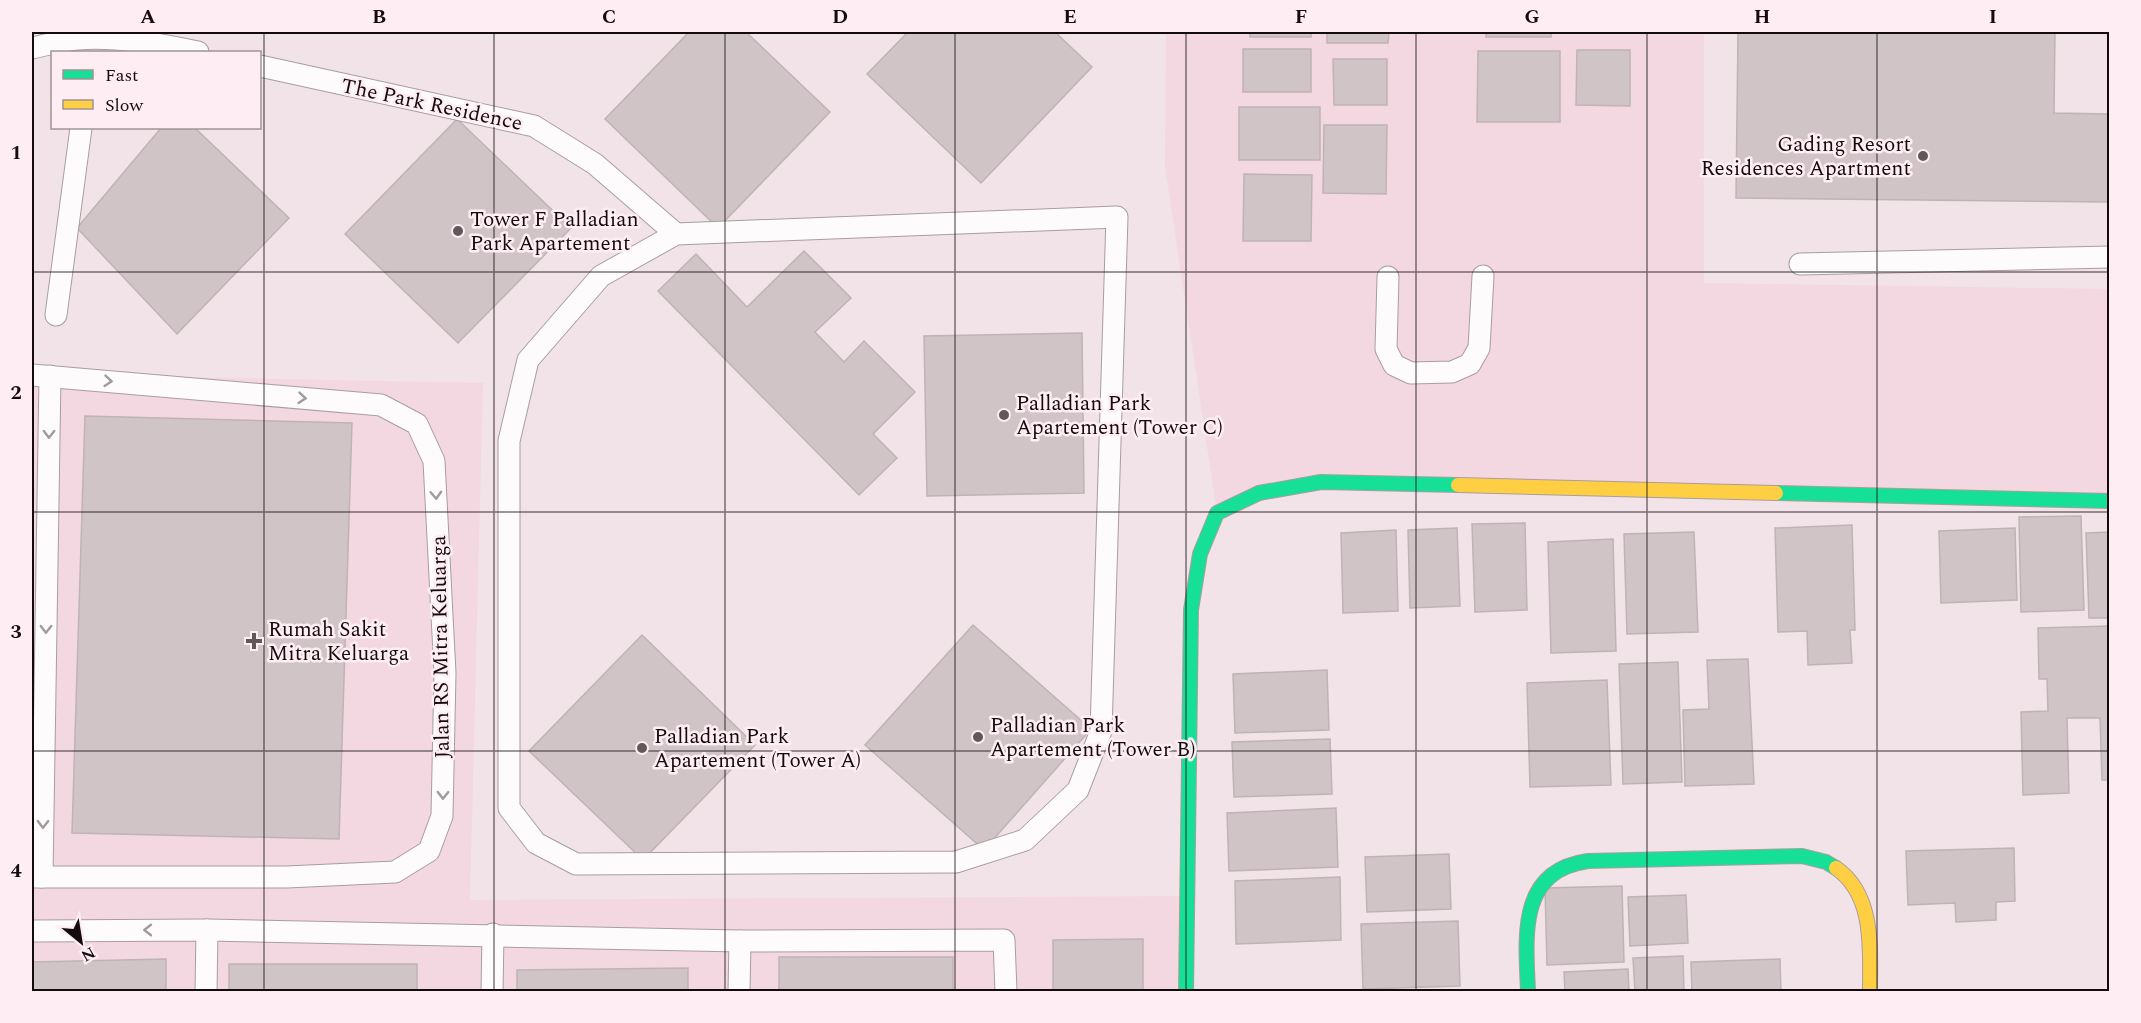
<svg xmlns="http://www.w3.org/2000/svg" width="2141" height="1023" font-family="Spectral,serif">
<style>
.built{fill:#f3d8e1}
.building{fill:#d0c4c6;stroke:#bfb3b5;stroke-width:1.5}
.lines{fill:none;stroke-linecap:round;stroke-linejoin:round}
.lane-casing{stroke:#a99da1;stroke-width:23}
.fast-casing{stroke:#a99da1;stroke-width:16}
.slow-casing{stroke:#a99da1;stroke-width:16}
.lane{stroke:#fdfbfc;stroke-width:21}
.fast{stroke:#16e098;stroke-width:14}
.slow{stroke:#ffcf43;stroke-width:14}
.oneway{stroke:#a09b9d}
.grid{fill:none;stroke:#140b0e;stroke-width:1.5;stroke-opacity:0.55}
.poi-dot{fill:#62575a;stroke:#feedf3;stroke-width:2}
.labels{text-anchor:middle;stroke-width:5;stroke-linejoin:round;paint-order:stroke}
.street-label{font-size:21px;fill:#140b0e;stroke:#feedf3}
.poi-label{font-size:21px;fill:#140b0e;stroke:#feedf3;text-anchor:start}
.neatline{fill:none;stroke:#140b0e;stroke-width:2}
.grid-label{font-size:20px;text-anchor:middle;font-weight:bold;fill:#140b0e}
</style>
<rect width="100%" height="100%" fill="#f2e3e8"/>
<g class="built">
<path d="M1166,32H1704V283L2109,289V501L1314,483L1217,513L1165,167Z"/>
<path d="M32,374L483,383L470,900L1187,896L1186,991L32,992Z"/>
</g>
<g class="building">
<path d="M689,32H746L830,112L718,228L605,119Z"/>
<path d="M908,32H1055L1092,67L981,183L867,74Z"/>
<rect x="1250" y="32" width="61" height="5"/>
<path d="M1327,32H1389L1388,43H1327Z"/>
<rect x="1486" y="32" width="65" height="5"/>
<path d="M1738,32H2055L2054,113L2110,114V202L1736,198Z"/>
<rect x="1243" y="49" width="68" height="43"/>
<path d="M1577,50H1630V106L1576,105Z"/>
<path d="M1478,51H1560V122H1477Z"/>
<path d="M1333,59H1387V105H1334Z"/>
<rect x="1239" y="107" width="81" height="53"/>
<path d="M457,119L571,228L458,343L345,234Z"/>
<path d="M1324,125H1387L1386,194L1323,193Z"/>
<path d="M161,128H195L289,218L177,334L77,228Z"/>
<path d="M1244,174L1312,175L1311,241H1243Z"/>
<path d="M804,251L851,298L815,332L844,362L864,341L915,392L873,434L897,458L859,495L658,291L696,254L747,307Z"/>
<path d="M1082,333L1084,493L927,496L924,336Z"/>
<path d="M85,416L352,423L339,839L72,833Z"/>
<path d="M2081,516L2084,610L2021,612L2019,517Z"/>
<path d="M1525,523L1527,610L1475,612L1472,524Z"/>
<path d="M1852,525L1855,630H1850L1852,663L1808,665L1807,631L1778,632L1775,528Z"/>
<path d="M1457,528L1460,606L1410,608L1408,530Z"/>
<path d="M2015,528L2017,600L1941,603L1939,531Z"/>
<path d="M1396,530L1398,611L1343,613L1341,533Z"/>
<path d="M1694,532L1698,632L1627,634L1624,534Z"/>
<path d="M2110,532V618H2089L2086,533Z"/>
<path d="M1613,539L1616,651L1551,653L1548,542Z"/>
<path d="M973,625L1091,729L984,850L865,745Z"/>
<path d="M2110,626V780H2102L2100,718H2067L2069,793L2023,795L2021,712L2048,711L2047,679H2039L2038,628Z"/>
<path d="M642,635L755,745L643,860L529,751Z"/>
<path d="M1748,659L1754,784L1685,786L1683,710L1709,709L1707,660Z"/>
<path d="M1678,662L1682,782L1623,784L1619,664Z"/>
<path d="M1327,670L1329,730L1235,733L1233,674Z"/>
<path d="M1607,680L1611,785L1530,787L1527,683Z"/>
<path d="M1330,739L1332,794L1234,797L1232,742Z"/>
<path d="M1336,808L1338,867L1229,871L1227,813Z"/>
<path d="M2014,848L2015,901L1996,902V920L1956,922L1955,903L1908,905L1906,851Z"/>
<path d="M1449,854L1451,909L1367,912L1365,857Z"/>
<path d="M1340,877L1341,940L1236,944L1235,881Z"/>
<path d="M1622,886L1624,962L1547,965L1545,888Z"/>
<path d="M1686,895L1688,943L1630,946L1628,897Z"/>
<path d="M1458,921L1460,986L1363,989L1361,924Z"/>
<path d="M1143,939V992H1053V940Z"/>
<path d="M1683,956L1684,992H1635L1633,958Z"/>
<rect x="779" y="957" width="174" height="35"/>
<path d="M166,959V992H32V962Z"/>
<path d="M1780,959L1781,992H1692L1691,962Z"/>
<rect x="229" y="964" width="188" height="28"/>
<path d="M688,968V992H517V970Z"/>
<path d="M1628,969L1629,992H1565L1564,972Z"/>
</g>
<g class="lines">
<g class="lane-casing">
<g id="lane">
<path d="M32,48C47,45 62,40 78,39C117,36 160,44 198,52"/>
<path d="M260,66L534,126L595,164L676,234"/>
<path d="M1117,217L1101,731L1078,790L1025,840L956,862L576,864L536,843L509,808V441L528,360L601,276L676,234Z"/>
<path d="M1800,264L2110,257"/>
<path d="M1388,277L1386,349L1394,365L1411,373L1452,372L1470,364L1479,348L1483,276"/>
<path d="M56,315L81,128"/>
<path d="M32,375L381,405L417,424L434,461L445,673L442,816L429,851L395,872L287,877H32"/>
<path d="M42,877L50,376"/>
<path d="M32,931L207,930L740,941L1004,940L1006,992"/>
<path d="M206,992L207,930"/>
<path d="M492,992L493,934"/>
<path d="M739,992L740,941"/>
</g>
</g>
<g class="fast-casing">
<g id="fast">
<path d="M1776,493L2110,501"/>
<path d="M1186,992L1191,610L1200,554L1217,513L1259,493L1321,482L1458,485"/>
<path d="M1528,992C1526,937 1517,871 1588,861L1802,856L1826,862L1836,868"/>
</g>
</g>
<g class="slow-casing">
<g id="slow">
<path d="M1458,485L1776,493"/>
<path d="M1836,868C1875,895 1870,950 1870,992"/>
</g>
</g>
<use href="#lane" class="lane"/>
<use href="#fast" class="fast"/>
<use href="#slow" class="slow"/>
</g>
<defs><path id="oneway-chevron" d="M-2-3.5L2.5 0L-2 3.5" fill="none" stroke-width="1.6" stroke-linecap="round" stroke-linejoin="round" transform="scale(1.5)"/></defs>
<g class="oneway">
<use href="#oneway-chevron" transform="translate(108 381) rotate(5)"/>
<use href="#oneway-chevron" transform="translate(302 398) rotate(5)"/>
<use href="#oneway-chevron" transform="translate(49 434) rotate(91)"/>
<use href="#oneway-chevron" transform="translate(436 495) rotate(87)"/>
<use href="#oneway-chevron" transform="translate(46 629) rotate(91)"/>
<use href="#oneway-chevron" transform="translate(443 795) rotate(91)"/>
<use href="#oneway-chevron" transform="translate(43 824) rotate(91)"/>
<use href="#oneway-chevron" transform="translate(148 930) rotate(180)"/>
</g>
<path class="grid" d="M264,32V992M494,32V992M725,32V992M955,32V992M1186,32V992M1416,32V992M1647,32V992M1877,32V992M32,272H2110M32,512H2110M32,751H2110"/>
<g class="poi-dot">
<circle cx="1923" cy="156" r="6"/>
<circle cx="458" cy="231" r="6"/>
<circle cx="1004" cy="415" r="6"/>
<path d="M251 632h6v6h6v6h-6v6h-6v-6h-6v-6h6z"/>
<circle cx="978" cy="737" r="6"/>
<circle cx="642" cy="748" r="6"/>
</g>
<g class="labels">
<g class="street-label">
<text transform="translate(432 104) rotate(12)" y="7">The Park Residence</text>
<text transform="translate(440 647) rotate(-91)" y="7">Jalan RS Mitra Keluarga</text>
</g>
<g class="poi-label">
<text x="1911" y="151" text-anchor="end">Gading Resort<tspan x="1911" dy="24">Residences Apartment</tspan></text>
<text x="470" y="226">Tower F Palladian<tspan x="470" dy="24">Park Apartement</tspan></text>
<text x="1016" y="410">Palladian Park<tspan x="1016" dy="24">Apartement (Tower C)</tspan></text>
<text x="268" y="636">Rumah Sakit<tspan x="268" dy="24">Mitra Keluarga</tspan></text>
<text x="990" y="732">Palladian Park<tspan x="990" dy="24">Apartement (Tower B)</tspan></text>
<text x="654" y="743">Palladian Park<tspan x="654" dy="24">Apartement (Tower A)</tspan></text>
</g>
</g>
<rect width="2141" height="1023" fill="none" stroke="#feedf3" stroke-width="66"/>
<rect x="51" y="51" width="210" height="78" fill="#feedf3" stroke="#a09397" stroke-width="1.5"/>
<rect x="63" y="70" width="30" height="9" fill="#16e098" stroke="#a09397" stroke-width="1.5"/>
<text x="105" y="81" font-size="18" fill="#140b0e">Fast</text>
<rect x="63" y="100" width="30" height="9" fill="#ffcf43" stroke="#a09397" stroke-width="1.5"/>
<text x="105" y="111" font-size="18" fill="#140b0e">Slow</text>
<g transform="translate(81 942) rotate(150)" stroke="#feedf3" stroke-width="4.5" paint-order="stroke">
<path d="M0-4.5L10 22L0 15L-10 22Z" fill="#140b0e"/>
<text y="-9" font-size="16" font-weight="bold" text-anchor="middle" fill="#140b0e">N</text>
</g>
<rect x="33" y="33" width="2075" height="957" class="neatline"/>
<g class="grid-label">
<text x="148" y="23">A</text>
<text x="379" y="23">B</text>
<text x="609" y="23">C</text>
<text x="840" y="23">D</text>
<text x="1070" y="23">E</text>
<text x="1301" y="23">F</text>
<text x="1532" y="23">G</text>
<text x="1762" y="23">H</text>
<text x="1993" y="23">I</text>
<text x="16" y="159">1</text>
<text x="16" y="399">2</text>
<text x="16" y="638">3</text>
<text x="16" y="877">4</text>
</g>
</svg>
